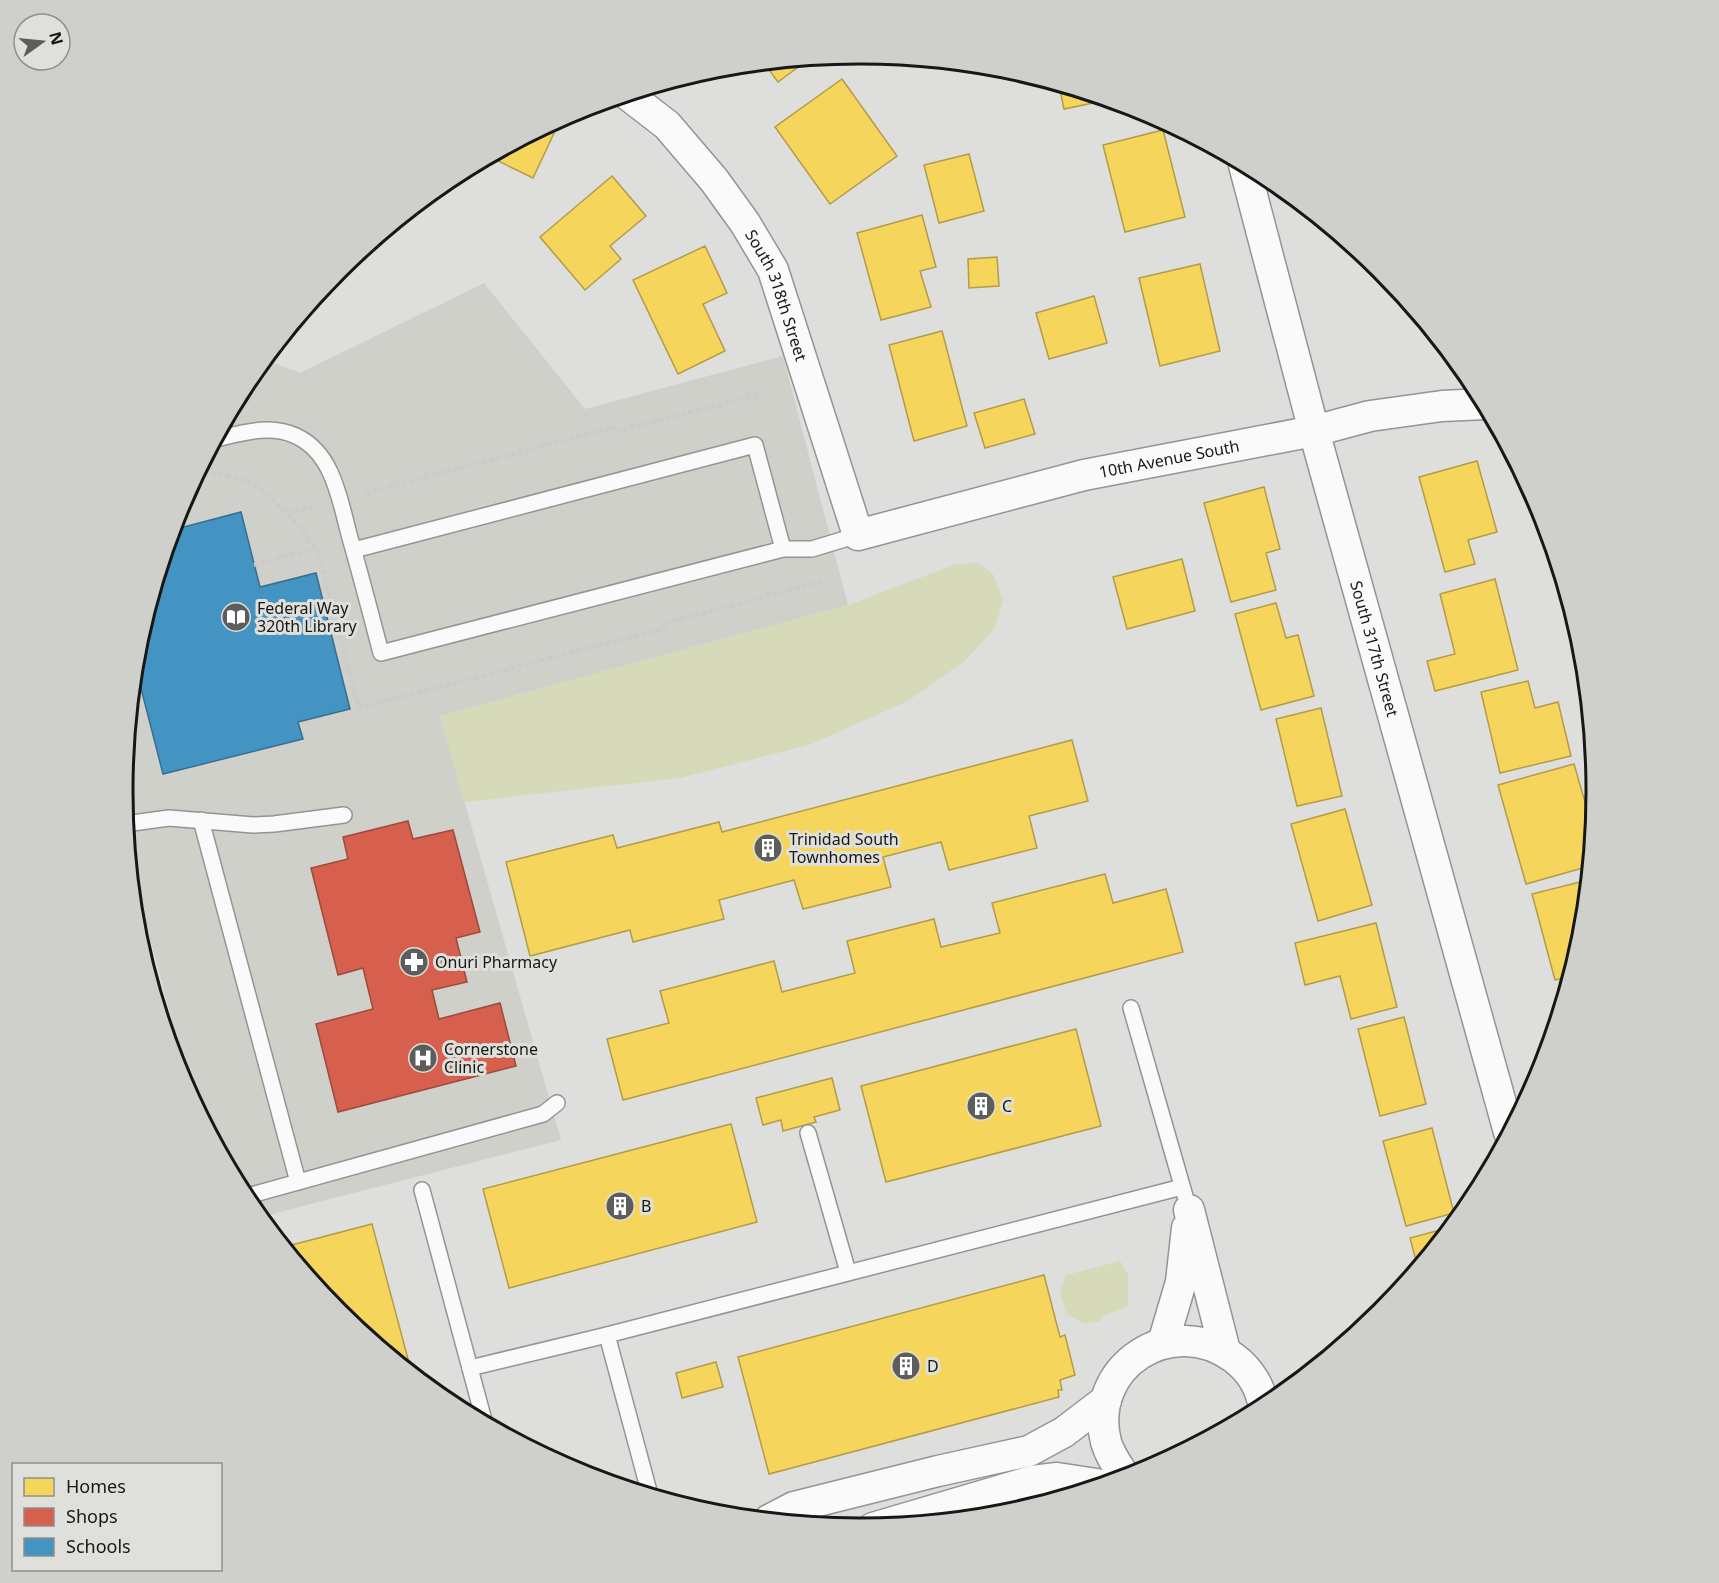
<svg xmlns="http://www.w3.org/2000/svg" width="1719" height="1583" font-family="'Noto Sans',sans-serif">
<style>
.built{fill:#cfd0c9}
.green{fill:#d6dab9}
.homes{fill:#f6d55c;stroke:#b39c47;stroke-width:1.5}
.shops{fill:#d6604d;stroke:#9d4a3c;stroke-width:1.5}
.schools{fill:#4393c3;stroke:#366e8f;stroke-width:1.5}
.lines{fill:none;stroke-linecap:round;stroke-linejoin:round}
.service-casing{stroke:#949492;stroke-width:18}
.minor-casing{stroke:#949492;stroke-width:33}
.path{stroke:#cbcbcb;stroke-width:4;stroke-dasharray:4.5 3;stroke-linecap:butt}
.service{stroke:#fafafa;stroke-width:15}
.minor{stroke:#fafafa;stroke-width:30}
.labels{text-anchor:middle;stroke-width:6;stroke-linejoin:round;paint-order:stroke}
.street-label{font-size:16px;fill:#171715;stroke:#dfe0db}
.poi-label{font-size:16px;fill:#171715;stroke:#dfe0db;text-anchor:start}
.rim{fill:none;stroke:#171715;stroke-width:3}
</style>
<rect width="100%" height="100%" fill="#dedfdc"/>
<path class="built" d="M484,283L585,409L783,356L848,605L440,716L561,1140L260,1217L246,1201L193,1101L129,858L122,791L136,647L178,509L246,381L265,359L300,373Z"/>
<g class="green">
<path d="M978,563L993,574L1003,601L995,628L966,660L908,701L809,745L680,778L464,802L440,716L848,605L956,564Z"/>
<path d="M1120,1261L1128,1274V1306L1105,1315L1100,1321L1085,1324L1066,1314L1060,1292L1066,1275Z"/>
</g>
<g class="homes">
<path d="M809,59L778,82L764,63Z"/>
<path d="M842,79L897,156L830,204L775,127Z"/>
<path d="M1059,85L1107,100L1064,109Z"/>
<path d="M546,127L555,131L533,178L490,157Z"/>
<path d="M1163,130L1185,217L1125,232L1103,145Z"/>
<path d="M969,154L984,211L939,223L924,165Z"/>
<path d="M612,176L646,216L610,246L621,259L585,290L540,237Z"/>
<path d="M922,215L936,267L920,271L931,307L881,320L857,233Z"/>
<path d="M705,246L727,293L703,304L725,351L678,374L633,280Z"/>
<path d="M997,257L999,286L969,288L968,259Z"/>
<path d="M1200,264L1220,351L1160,366L1139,278Z"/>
<path d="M1094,296L1107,343L1049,359L1036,313Z"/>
<path d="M942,331L967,426L914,441L889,345Z"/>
<path d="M1024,399L1035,434L985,448L974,413Z"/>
<path d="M1477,461L1497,532L1468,540L1475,564L1445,572L1419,477Z"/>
<path d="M1264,487L1280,549L1266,553L1276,590L1231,602L1204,503Z"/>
<path d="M1182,559L1195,611L1127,629L1113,577Z"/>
<path d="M1495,579L1518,670L1435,691L1427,661L1455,654L1440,594Z"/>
<path d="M1276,603L1286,638L1298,635L1314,696L1261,710L1235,614Z"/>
<path d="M1528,681L1535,708L1558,702L1571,756L1500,773L1481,692Z"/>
<path d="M1321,708L1342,796L1297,806L1276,719Z"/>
<path d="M1072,740L1088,801L1029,816L1037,848L949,870L941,842L883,857L891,887L803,909L794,880L719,900L724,919L633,942L630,930L530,956L506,862L613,835L617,848L719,822L722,832Z"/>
<path d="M1574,764L1593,830L1590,866L1526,884L1498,785Z"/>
<path d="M1345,809L1372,905L1318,921L1291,824Z"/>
<path d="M1105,874L1113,903L1166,889L1183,952L623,1100L607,1039L669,1023L660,991L774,961L782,992L855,973L847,941L934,919L941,947L1000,933L992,903Z"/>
<path d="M1588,880L1583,936L1570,976L1555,980L1532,894Z"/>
<path d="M1376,923L1397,1007L1351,1019L1340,976L1305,985L1295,943Z"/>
<path d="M1404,1017L1426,1104L1380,1116L1358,1029Z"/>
<path d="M1076,1029L1101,1126L886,1182L861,1086Z"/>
<path d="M832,1078L840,1110L814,1117L816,1122L783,1131L781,1120L763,1125L756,1098Z"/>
<path d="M731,1124L757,1222L509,1288L483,1189Z"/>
<path d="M1432,1128L1454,1213L1406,1226L1383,1141Z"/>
<path d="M372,1224L412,1374L338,1313L284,1247Z"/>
<path d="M1451,1227L1418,1268L1410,1238Z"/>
<path d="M1044,1275L1060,1337L1065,1335L1075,1375L1060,1380L1062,1390H1058L1059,1397L769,1474L738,1357Z"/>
<path d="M716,1362L723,1387L682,1398L676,1373Z"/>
</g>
<path class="shops" d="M408,821L413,839L453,830L480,932L456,938L467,982L432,990L439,1019L500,1003L516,1066L338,1112L316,1024L373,1009L363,968L338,975L311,868L348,859L343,837Z"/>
<path class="schools" d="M241,512L260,587L316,573L350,709L298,722L303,739L163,774L135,665L136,647L172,530Z"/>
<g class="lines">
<g class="service-casing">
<g id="service">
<path d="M216,439C242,433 270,424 296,436C311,443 323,457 330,472C340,493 344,516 350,538C361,576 371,615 381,653L783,549L755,445L354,550"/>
<path d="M783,549H812L858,535"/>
<path d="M201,820L298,1182"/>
<path d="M125,824L169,818L253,825L274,824L344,815"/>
<path d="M1131,1008L1185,1196"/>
<path d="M808,1133L848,1272"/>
<path d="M422,1190L485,1424"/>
<path d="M244,1197L543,1114L557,1103"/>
<path d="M470,1368L607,1335"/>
<path d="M650,1495L607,1335L1182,1187"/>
</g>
</g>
<g class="minor-casing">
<g id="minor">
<path id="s1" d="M628,95L667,125L714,180L745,223L773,270L858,535L1084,475L1314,431L1370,416L1442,406L1485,404"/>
<path id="s2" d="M1244,165L1314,431L1509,1132"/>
<path d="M1189,1210L1225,1351"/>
<path d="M1163,1343L1181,1282L1187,1228"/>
<path d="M1126,1478C1118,1466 1110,1456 1106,1442C1087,1366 1172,1312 1234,1358C1250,1370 1261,1388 1264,1408"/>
<path d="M769,1520L794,1507L938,1471L1029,1451L1064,1432L1106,1400"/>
<path d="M873,1528L1032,1481L1057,1478L1103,1485"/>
</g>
</g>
<g class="path">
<path d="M196,476L220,474L238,478L255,484L287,513L317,548L359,708L666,628L665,623L824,581"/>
<path d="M366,493L614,427L615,432L759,394"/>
<path d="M287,513L316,506"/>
<path d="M254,565L317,548"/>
</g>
<use href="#service" class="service"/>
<use href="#minor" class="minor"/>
</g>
<defs>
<g id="library-disc" transform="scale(1.5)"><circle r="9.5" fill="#5d5d5b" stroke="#dfe0db"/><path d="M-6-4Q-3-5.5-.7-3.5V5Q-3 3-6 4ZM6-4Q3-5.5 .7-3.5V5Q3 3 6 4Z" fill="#fff"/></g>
<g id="building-disc" transform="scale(1.5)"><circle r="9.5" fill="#5d5d5b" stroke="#dfe0db"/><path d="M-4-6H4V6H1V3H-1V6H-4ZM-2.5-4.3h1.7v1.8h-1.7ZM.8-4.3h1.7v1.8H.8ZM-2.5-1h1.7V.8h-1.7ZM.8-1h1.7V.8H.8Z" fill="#fff"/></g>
<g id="pharmacy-disc" transform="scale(1.5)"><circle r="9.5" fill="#5d5d5b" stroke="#dfe0db"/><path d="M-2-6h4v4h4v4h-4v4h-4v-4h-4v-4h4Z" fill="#fff"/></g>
<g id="hospital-disc" transform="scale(1.5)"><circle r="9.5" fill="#5d5d5b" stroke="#dfe0db"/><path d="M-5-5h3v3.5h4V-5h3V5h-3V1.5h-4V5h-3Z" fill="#fff"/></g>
</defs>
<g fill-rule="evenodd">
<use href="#library-disc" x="236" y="617"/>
<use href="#building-disc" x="768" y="848"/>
<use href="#pharmacy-disc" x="414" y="962"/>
<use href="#hospital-disc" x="423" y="1058"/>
<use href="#building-disc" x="981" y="1106"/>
<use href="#building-disc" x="620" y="1206"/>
<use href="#building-disc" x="906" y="1366"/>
</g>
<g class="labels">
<g class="street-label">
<text dy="6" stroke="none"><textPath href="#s1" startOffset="254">South 318th Street</textPath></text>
<text dy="6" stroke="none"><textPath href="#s1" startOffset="828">10th Avenue South</textPath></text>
<text dy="6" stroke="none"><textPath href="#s2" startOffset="501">South 317th Street</textPath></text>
</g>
<g class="poi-label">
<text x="257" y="614">Federal Way<tspan x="257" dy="18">320th Library</tspan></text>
<text x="789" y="845">Trinidad South<tspan x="789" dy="18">Townhomes</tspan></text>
<text x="435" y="968">Onuri Pharmacy</text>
<text x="444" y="1055">Cornerstone<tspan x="444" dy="18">Clinic</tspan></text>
<text x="1002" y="1112">C</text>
<text x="641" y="1212">B</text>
<text x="927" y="1372">D</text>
</g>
</g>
<path d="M0 0H1719V1583H0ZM859 64H860A726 726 0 0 1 1586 790V792A726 726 0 0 1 860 1518H859A726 726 0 0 1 133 792V790A726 726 0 0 1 859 64Z" fill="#cfd0cb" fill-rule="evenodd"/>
<path class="rim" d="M859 64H860A726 726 0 0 1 1586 790V792A726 726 0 0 1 860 1518H859A726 726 0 0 1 133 792V790A726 726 0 0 1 859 64Z"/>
<rect x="12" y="1463" width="210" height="108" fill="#dfe0db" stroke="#8f908c" stroke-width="1.5"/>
<rect x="24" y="1478" width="30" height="18" fill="#f6d55c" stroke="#8f908c" stroke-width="1.5"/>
<text x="66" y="1493" font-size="18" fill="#171715">Homes</text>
<rect x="24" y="1508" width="30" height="18" fill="#d6604d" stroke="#8f908c" stroke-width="1.5"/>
<text x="66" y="1523" font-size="18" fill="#171715">Shops</text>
<rect x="24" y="1538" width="30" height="18" fill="#4393c3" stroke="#8f908c" stroke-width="1.5"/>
<text x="66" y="1553" font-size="18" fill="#171715">Schools</text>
<g transform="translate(42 42) rotate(75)"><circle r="28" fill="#dfe0db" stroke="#8f908c" stroke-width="1.5"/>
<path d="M0-4.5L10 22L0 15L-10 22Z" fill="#5d5d5b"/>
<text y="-9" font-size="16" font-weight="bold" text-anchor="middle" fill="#171715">N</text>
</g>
</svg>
